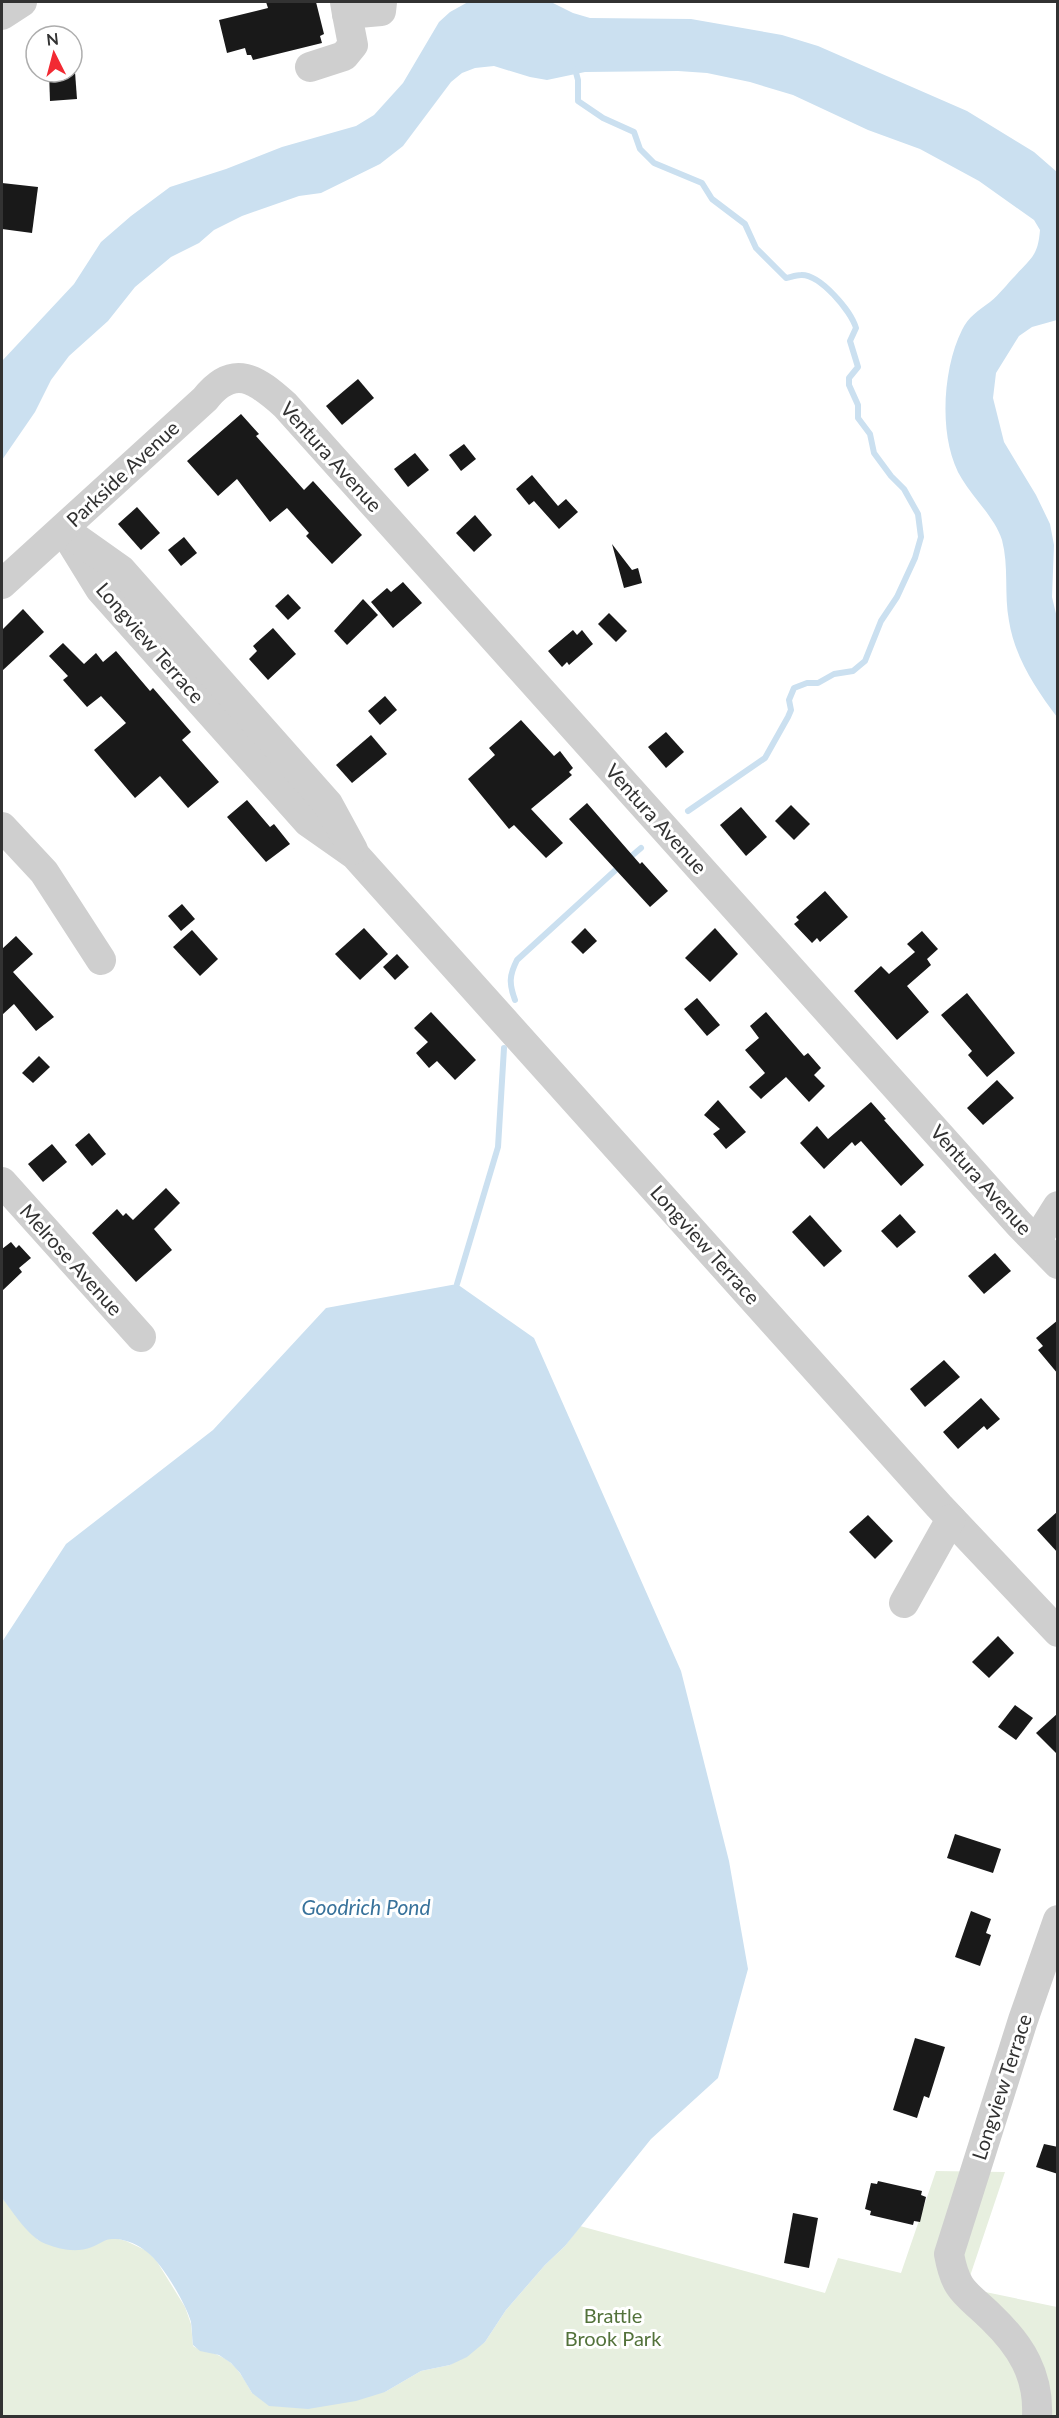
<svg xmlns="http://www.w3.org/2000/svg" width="1059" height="2418" font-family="Lato,sans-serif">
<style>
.green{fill:#e7efdf}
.water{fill:#cbe0f0}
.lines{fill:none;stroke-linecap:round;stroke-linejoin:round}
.stream{stroke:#cbe0f0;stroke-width:6}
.building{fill:#191919}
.minor{stroke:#cfcfcf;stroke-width:30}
.labels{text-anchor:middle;stroke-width:6;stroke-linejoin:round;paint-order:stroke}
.street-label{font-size:20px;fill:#323232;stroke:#fff}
.park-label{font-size:20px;fill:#53723b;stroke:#fff}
.water-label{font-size:21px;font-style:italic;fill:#38729b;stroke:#fff}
</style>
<rect width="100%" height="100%" fill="#fff"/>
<path class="green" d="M936,2171L1005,2172L966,2288L1057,2307V2416H2V2198L38,2240L91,2247L104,2239L115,2238L126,2241L147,2251L156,2260L185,2307L191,2324L193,2346C202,2352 211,2351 220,2356C236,2363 244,2379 252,2393L385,2392L421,2371L450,2365L485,2342L506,2310L545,2265L565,2246L580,2226L825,2293L838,2258L901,2273Z"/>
<g class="water">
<path d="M468,2H551L573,13L590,18L691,19L782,35L818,46L967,111L1034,152L1057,172V320L1032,327L1019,336L996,373L993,398L1004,442L1036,495L1050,524L1054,545L1052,597L1058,622L1057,717C1036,689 1015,658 1009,621C1004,595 1009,566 1002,540C995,518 974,499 962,479C938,441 942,370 962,330C968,317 979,310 990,302C1000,294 1007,284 1015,276C1031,258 1038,256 1040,230L1034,220L979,181L920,149L868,130L793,95L750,82L707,73L678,71L585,72L547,80L530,77L494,66L475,68L462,73L451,82L403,146L380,164L321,193L299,196L242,216L214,230L199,243L171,257L135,287L108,321L69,356L51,380L35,412L2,460V361L74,284L101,242L131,216L170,187L226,169L282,147L356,126L374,115L403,83L439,22L450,12Z"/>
<path d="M457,1284L534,1338L681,1671L729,1861L748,1969L718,2078L651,2139L565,2246L545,2265L506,2310L485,2342L467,2357L450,2365L421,2371L385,2392L356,2401L308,2409L269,2406L252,2393L240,2373L231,2363L219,2355L200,2351L193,2345C192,2338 192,2330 191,2322C186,2304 162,2263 147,2252C139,2245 124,2238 113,2239C104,2239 100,2244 92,2247C77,2253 61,2250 46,2244C28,2237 14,2213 2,2198V1642L66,1544L213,1430L326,1308Z"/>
</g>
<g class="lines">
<g class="stream">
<path d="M575,69L578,80V101L603,118L634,132L640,149L654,163L702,183L712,199L745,224L756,248L786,278C791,277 796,275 801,275C820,274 851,311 856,328L850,341L858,367L849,378V385L858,405V418L870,434L874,453L891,476L904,489L918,514L921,537L915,558L897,597L881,621L865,661L853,671L834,674L818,683H807L794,688L789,700L791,710L788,717L765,758L688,811"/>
<path d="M628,859L641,848"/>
<path d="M515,1000C509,984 509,976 517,960L620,866"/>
<path d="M457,1284L498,1147L504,1048"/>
</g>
</g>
<g class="building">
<path d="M266,2H316L324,34L320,36L322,43L253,60L251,55H247L245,48L227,53L219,20L268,8Z"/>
<path d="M49,72H75L77,99L50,101Z"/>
<path d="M2,183L38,187L32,233L2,229Z"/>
<path d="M358,379L374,398L342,425L326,406Z"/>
<path d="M241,414L259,434L256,436L304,490L313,481L362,535L332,564L306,536L309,533L287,508L270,522L237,479L218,496L187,461Z"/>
<path d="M464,444L476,459L461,471L449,455Z"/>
<path d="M415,453L429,470L408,487L394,469Z"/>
<path d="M532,475L558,506L566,499L578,512L559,529L534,501L529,505L516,489Z"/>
<path d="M137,507L160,533L141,550L118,524Z"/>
<path d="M475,515L492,535L474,552L456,533Z"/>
<path d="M184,537L197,553L181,566L168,550Z"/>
<path d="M612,544L632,570L638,568L642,583L624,588Z"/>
<path d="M403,582L422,603L393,628L371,602L387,588L391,592Z"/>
<path d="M288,594L301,608L288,620L275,606Z"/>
<path d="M363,599L378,615L347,645L334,631Z"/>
<path d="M23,609L44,632L2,671V630Z"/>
<path d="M609,613L627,631L616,642L598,624Z"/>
<path d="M273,628L296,654L268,680L249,659L257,651L253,646Z"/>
<path d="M573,630L577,635L582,630L593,644L569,665L567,662L562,667L548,651Z"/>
<path d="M63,643L84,664L96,653L103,662L116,651L150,691L153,688L191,732L182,740L219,782L188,808L160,776L135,798L94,750L126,723L101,696L87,707L63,680L68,676L49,656Z"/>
<path d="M385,696L397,710L380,725L368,711Z"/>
<path d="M521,720L554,756L560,751L573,768L569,772L572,775L531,809L563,843L546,858L514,825L509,829L468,779L495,755L489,748Z"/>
<path d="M666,732L684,752L666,768L648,747Z"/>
<path d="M371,735L387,754L352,783L336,765Z"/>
<path d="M247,800L270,827L274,824L290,844L266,862L227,817Z"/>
<path d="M587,803L640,864L642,862L668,891L650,907L569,819Z"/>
<path d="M791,805L810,824L794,840L775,821Z"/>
<path d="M741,807L767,837L746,856L720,825Z"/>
<path d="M825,891L848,917L820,942L817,938L812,943L794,924L799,920L796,917Z"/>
<path d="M182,904L195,919L181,931L168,916Z"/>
<path d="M364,928L388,954L360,980L335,954Z"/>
<path d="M585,928L597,941L583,954L571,942Z"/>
<path d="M715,928L738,954L710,982L685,958Z"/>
<path d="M192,930L218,959L200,976L173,947Z"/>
<path d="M922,931L938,949L927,959L931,965L907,986L929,1012L897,1040L854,991L881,966L889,974L915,952L907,944Z"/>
<path d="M16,936L33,954L13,972L54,1017L36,1031L14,1004L2,1015V949Z"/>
<path d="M397,954L409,967L395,980L383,967Z"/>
<path d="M967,993L1015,1053L987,1077L968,1055L972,1051L941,1015Z"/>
<path d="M697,998L720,1025L707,1036L684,1009Z"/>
<path d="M431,1012L476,1060L455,1080L437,1061L429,1068L416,1053L428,1042L414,1028Z"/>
<path d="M766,1012L804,1056L808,1053L821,1068L814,1075L825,1086L809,1102L786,1077L761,1099L749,1087L765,1073L745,1050L759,1038L750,1026Z"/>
<path d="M39,1056L50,1067L33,1083L22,1073Z"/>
<path d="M997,1080L1014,1098L983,1125L967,1108Z"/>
<path d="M718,1100L746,1132L726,1149L713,1134L720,1129L704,1115Z"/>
<path d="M871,1102L886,1119L884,1120L924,1165L901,1186L861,1141L855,1146L852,1142L824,1169L800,1143L817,1126L828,1139Z"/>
<path d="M89,1133L106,1154L92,1166L75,1145Z"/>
<path d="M52,1144L67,1162L43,1182L28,1164Z"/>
<path d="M166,1188L180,1203L154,1229L172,1250L136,1282L92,1233L117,1209L123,1216L126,1213L133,1220Z"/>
<path d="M900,1214L916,1232L897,1248L881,1231Z"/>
<path d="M810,1215L842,1251L824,1267L792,1232Z"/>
<path d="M11,1242L16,1248L19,1245L31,1258L19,1268L22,1272L2,1291V1249Z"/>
<path d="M995,1253L1011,1271L984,1294L968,1276Z"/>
<path d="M1058,1320V1374L1038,1350L1043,1346L1036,1338Z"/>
<path d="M944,1360L960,1377L925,1407L910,1389Z"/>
<path d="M981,1398L1000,1419L987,1430L984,1426L958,1449L943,1432Z"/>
<path d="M1058,1511V1553L1037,1530Z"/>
<path d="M868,1515L893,1541L875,1559L849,1532Z"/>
<path d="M998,1636L1014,1653L989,1678L972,1662Z"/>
<path d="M1015,1705L1033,1718L1016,1740L998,1727Z"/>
<path d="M1058,1713V1755L1036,1733Z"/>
<path d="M955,1834L1001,1849L993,1873L947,1858Z"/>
<path d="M971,1911L991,1919L986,1933L991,1935L980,1966L955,1957Z"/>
<path d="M915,2038L945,2047L929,2098L924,2096L917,2118L893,2110Z"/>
<path d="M1044,2144L1058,2147V2174L1036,2167Z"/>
<path d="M878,2181L922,2191L921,2195L926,2197L920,2222L914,2221L913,2225L870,2215L871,2211L865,2209L871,2183L877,2184Z"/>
<path d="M793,2213L818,2218L809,2268L784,2263Z"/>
</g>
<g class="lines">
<g class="minor">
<path d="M345,2L347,14L381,11L382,2"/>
<path d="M2,15L22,2"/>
<path d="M310,67L344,56L353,45L347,14"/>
<path d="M63,529L100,589L308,822L355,855L939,1506L1058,1632"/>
<path d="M73,536L121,570L328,804L353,850"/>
<path d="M2,584L205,399C234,362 257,380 285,405L1019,1224L1058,1264"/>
<path d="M2,827L44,872L101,960"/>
<path d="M2,1182L141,1337"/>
<path d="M1036,1241L1058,1206"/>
<path d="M904,1603L951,1519"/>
<path d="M1037,2416C1039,2375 1021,2346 992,2318C967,2293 956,2293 949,2254L1023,2020L1058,1920"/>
</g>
</g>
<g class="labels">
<g class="street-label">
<text transform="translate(331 457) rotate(48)" y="7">Ventura Avenue</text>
<text transform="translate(123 474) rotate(-43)" y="7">Parkside Avenue</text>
<text transform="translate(150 643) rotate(49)" y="7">Longview Terrace</text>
<text transform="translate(656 819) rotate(48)" y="7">Ventura Avenue</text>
<text transform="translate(981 1180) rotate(48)" y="7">Ventura Avenue</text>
<text transform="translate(705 1245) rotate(48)" y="7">Longview Terrace</text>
<text transform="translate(71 1260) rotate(48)" y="7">Melrose Avenue</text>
<text transform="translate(1002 2087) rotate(-72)" y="7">Longview Terrace</text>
</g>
<g class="park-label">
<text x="613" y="2323">Brattle<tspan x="613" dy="23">Brook Park</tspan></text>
</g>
<g class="water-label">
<text x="366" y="1915">Goodrich Pond</text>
</g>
</g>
<rect width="1059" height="2418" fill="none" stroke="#323232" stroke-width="6"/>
<g transform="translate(54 54) rotate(354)"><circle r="28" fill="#ffffff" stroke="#adadad" stroke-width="1.5"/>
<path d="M0-4.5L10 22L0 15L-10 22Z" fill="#f22a33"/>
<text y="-9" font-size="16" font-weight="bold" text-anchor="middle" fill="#323232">N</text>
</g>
</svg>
